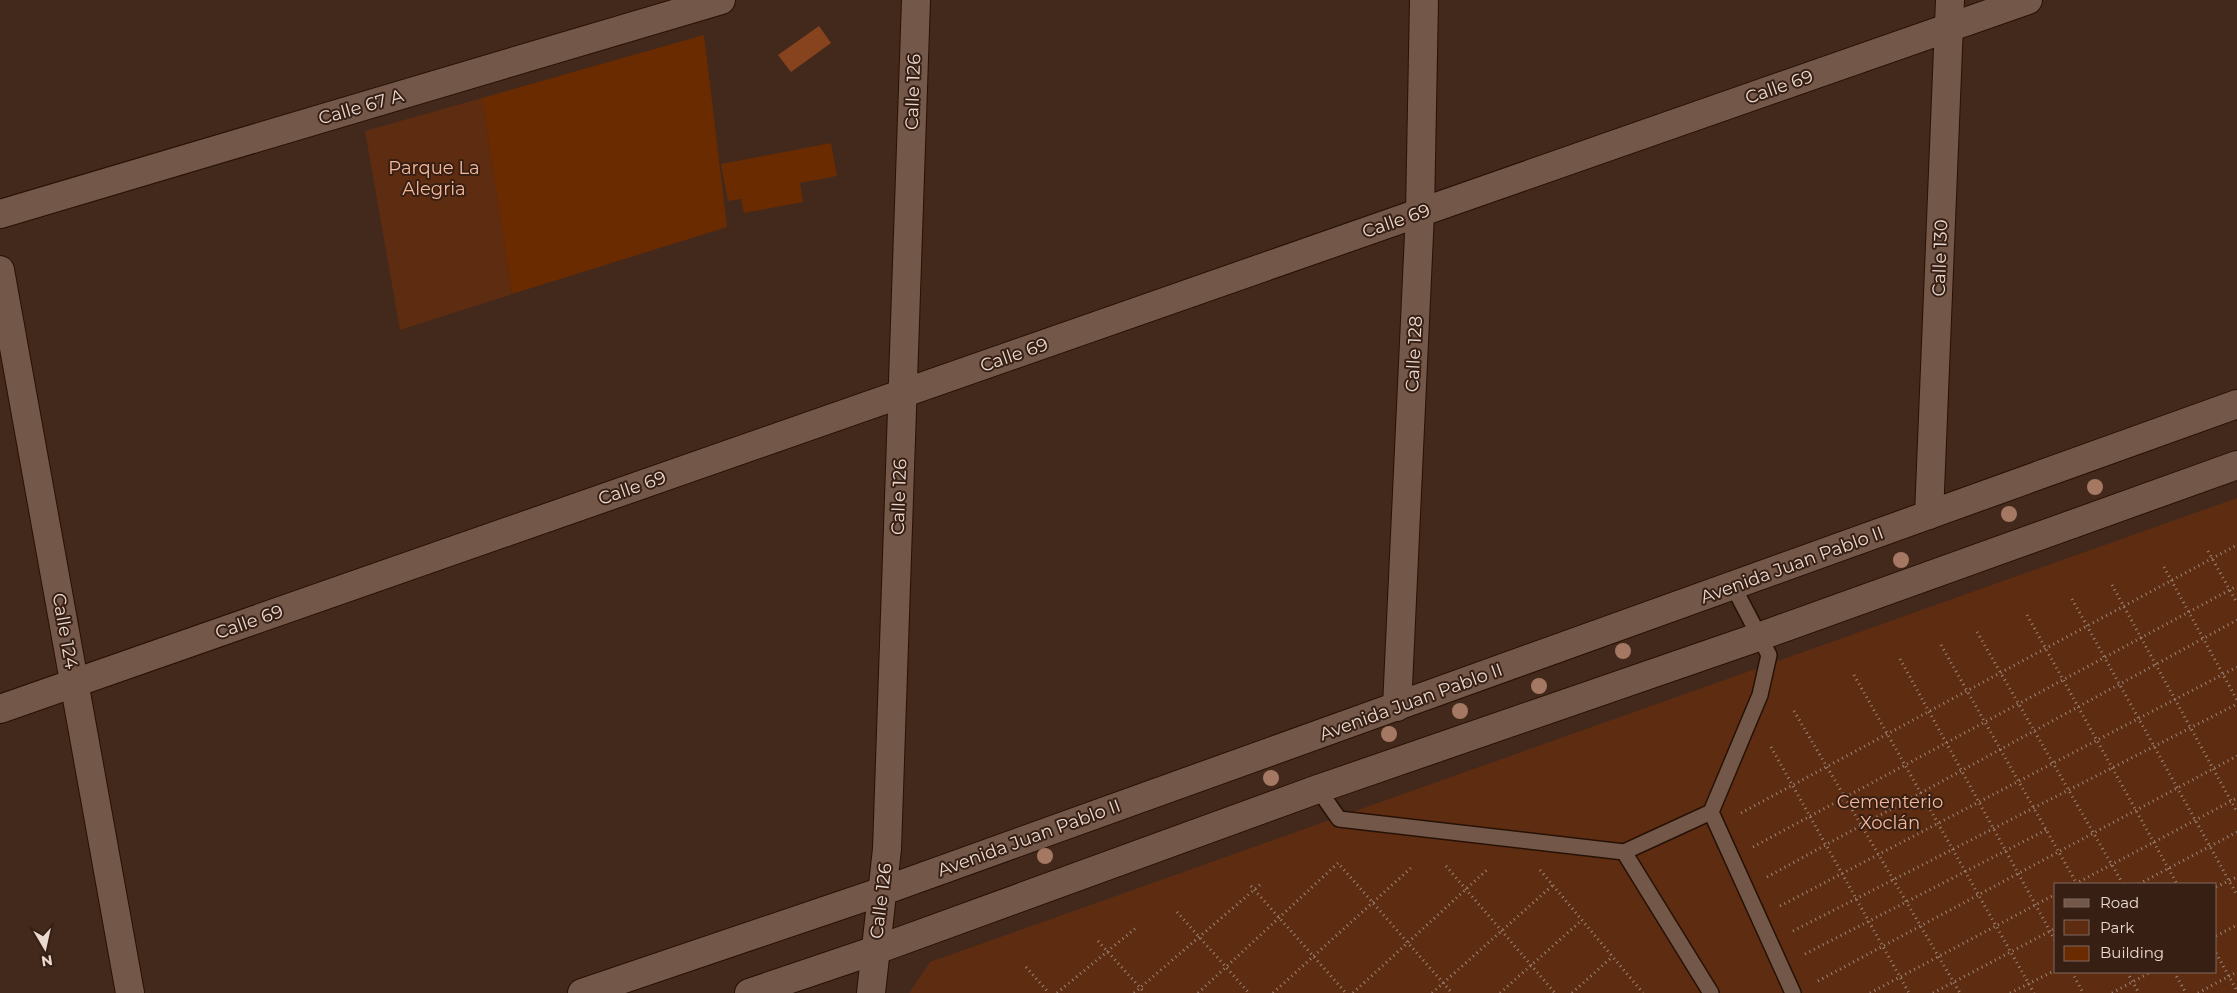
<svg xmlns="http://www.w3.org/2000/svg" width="2237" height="993" font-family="Montserrat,sans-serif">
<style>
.green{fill:#5e2d11;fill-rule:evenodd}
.water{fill:#86431e}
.building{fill:#6b2b00}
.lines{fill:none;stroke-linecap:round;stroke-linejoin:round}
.service-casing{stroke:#271105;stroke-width:18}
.minor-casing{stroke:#271105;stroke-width:30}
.secondary-casing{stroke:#271105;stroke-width:30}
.path{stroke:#9b877c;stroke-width:3;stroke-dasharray:1 4;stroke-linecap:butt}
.service{stroke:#735749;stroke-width:15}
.minor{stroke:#735749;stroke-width:28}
.secondary{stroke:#735749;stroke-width:28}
.tree{fill:#a47862}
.labels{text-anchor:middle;stroke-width:4;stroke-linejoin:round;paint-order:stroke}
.street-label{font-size:18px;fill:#ead9d1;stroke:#371f13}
.park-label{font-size:18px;fill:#f5b89c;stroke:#371f13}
</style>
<rect width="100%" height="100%" fill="#42291c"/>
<g class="green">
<path d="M482,98L512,294L400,330L365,131Z"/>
<path d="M2237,498V993H909L930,962ZM2056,884H2216V972H2056Z"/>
</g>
<path class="water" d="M819,26L831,43L791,72L778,55Z"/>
<g class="building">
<path d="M704,35L727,227L512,294L482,98Z"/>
<path d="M831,143L837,176L800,183L803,202L744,213L741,199L728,201L721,164Z"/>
</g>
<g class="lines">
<g class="service-casing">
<g id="service">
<path d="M1733,586L1769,655L1760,695L1711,812L1793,993"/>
<path d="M1318,789L1339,819L1624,852L1711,993"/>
<path d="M1624,852L1711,812"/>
</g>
</g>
<g class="minor-casing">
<g id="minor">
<path d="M0,214L721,0"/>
<path d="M0,270L130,993"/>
<path d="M1929,515L1950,0"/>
<path d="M1397,707L1420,213L1424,0"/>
<path d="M0,709L2028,0"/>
<path d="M871,993L887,849L916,0"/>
</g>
</g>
<g class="secondary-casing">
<g id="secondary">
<path d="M582,993L883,891L2237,404"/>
<path d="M749,993L876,950L1318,789L1761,636L2237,465"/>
</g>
</g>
<g class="path">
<path d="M2208,551L2237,603"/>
<path d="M2164,567L2237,700"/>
<path d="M2112,585L2237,812"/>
<path d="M2072,599L2237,895"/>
<path d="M2027,615L2177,884"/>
<path d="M1977,632L2123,884"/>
<path d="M1941,645L2077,884"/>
<path d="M1900,659L2056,942"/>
<path d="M1854,675L2034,993"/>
<path d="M1794,711L1960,993"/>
<path d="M1771,747L1909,993"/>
<path d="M1741,813L2237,545"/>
<path d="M1753,847L2237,586"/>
<path d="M1446,866L1555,993"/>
<path d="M1540,870L1643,993"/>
<path d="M1767,877L2237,620"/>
<path d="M2075,884L2237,798"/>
<path d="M2139,884L2237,832"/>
<path d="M1251,886L1346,993"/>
<path d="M2216,887L2237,877"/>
<path d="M1780,906L2237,667"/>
<path d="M1177,912L1249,993"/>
<path d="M1793,931L2237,704"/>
<path d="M2216,936L2237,925"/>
<path d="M1098,941L1145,993"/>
<path d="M2216,953L2237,991"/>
<path d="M1805,954L2046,830"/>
<path d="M1026,967L1049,993"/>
<path d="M2072,972L2083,993"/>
<path d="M2127,972L2139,993"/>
<path d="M2174,972L2186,993"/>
<path d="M1818,981L2237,756"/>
<path d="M1057,993L1137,927"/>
<path d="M1134,993L1262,883"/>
<path d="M1198,993L1338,863L1452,993"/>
<path d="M1273,993L1413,866"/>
<path d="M1353,993L1489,868"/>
<path d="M1432,993L1553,885"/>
<path d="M1500,993L1582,920"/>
<path d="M1572,993L1612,957"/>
<path d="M1870,993L2056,894"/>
<path d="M1933,993L2056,928"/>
<path d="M2010,993L2056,970"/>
<path d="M2112,993L2151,972"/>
<path d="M2198,993L2237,972"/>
</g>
<use href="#service" class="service"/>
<use href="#minor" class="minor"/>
<use href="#secondary" class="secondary"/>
</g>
<g class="tree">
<circle cx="2095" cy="487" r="8"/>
<circle cx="2009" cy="514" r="8"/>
<circle cx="1901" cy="560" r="8"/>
<circle cx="1623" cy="651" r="8"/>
<circle cx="1539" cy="686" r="8"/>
<circle cx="1460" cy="711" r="8"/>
<circle cx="1389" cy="734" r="8"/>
<circle cx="1271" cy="778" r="8"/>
<circle cx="1045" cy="856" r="8"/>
</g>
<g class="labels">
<g class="street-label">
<text transform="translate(1779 87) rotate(-19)" y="6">Calle 69</text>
<text transform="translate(913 92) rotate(-88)" y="6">Calle 126</text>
<text transform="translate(361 107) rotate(-16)" y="6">Calle 67 A</text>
<text transform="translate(1396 221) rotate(-19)" y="6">Calle 69</text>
<text transform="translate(1940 258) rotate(-88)" y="6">Calle 130</text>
<text transform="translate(1414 354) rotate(-87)" y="6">Calle 128</text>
<text transform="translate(1014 355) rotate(-19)" y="6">Calle 69</text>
<text transform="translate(632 488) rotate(-19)" y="6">Calle 69</text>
<text transform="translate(899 497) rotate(-88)" y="6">Calle 126</text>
<text transform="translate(1792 565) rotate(-20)" y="6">Avenida Juan Pablo II</text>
<text transform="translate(249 622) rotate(-19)" y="6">Calle 69</text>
<text transform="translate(65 631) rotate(80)" y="6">Calle 124</text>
<text transform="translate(1411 702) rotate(-20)" y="6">Avenida Juan Pablo II</text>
<text transform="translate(1029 838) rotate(-20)" y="6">Avenida Juan Pablo II</text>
<text transform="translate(881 901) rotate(-83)" y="6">Calle 126</text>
</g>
<g class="park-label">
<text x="434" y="174">Parque La<tspan x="434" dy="21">Alegria</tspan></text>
<text x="1890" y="808">Cementerio<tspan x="1890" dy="21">Xoclán</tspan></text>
</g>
</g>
<rect x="2054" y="883" width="162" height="90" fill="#371f13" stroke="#7f695f"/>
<rect x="2064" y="899" width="25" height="8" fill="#735749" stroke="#7f695f"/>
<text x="2100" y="908" font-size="15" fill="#ead9d1">Road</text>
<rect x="2064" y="920" width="25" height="15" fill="#5e2d11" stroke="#7f695f"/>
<text x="2100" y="933" font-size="15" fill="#ead9d1">Park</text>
<rect x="2064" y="946" width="25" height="15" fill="#6b2b00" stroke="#7f695f"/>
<text x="2100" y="958" font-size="15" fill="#ead9d1">Building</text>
<g transform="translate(45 948) rotate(171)" stroke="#371f13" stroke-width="4" paint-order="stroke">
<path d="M0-4L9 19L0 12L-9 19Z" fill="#ead9d1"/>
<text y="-8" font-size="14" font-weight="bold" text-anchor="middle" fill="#ead9d1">N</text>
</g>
</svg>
